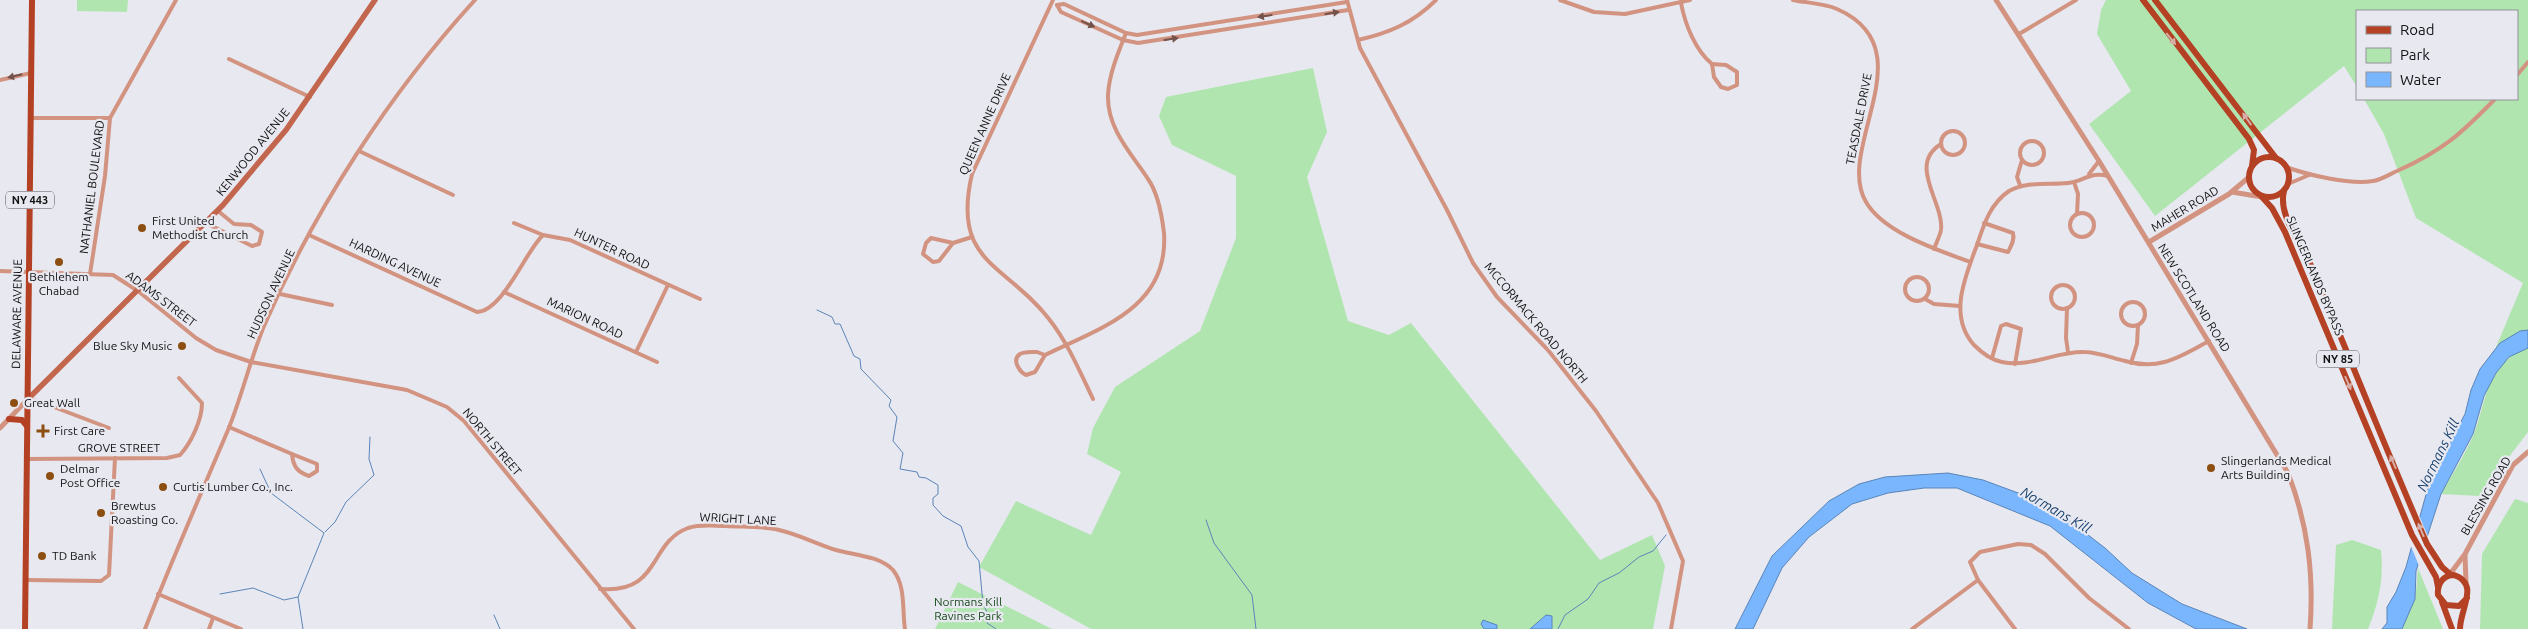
<svg xmlns="http://www.w3.org/2000/svg" width="2528" height="629" font-family="Ubuntu,sans-serif">
<style>
.green{fill:#b1e5b0}
.water{fill:#79b6fe;stroke:#5a85b8}
.pier{fill:#e8e8f0}
.lines{fill:none;stroke-linecap:round;stroke-linejoin:round}
.stream{stroke:#5a85b8;stroke-width:1}
.minor{stroke:#d39381;stroke-width:4}
.tertiary{stroke:#d39381;stroke-width:5}
.secondary{stroke:#c2664e;stroke-width:5.5}
.primary{stroke:#b44123;stroke-width:6}
.oneway{fill:#72524a}
.oneway2{fill:#d6aea8}
.poi-dot{fill:#8c4f11;stroke:#e8e8f0;stroke-width:2}
.labels{text-anchor:middle;stroke-width:4.5;stroke-linejoin:round;paint-order:stroke}
.shield{fill:#e8e8f0;stroke:#525256;stroke-width:1}
.shield-label{font-size:11px;font-weight:bold;fill:#121214}
.street-label{font-size:12px;fill:#121214;stroke:#e8e8f0}
.poi-label{font-size:12px;fill:#121214;stroke:#e8e8f0;text-anchor:start}
.park-label{font-size:12px;fill:#184a1c;stroke:#e8e8f0}
.water-label{font-size:14px;font-style:italic;fill:#17406e;stroke:#e8e8f0}
</style>
<rect width="100%" height="100%" fill="#e8e8f0"/>
<g class="green">
<path d="M77,0H128L127,12L77,11Z"/>
<path d="M2106,0H2528V330L2520,331L2496,347L2523,283L2416,218L2384,134L2364,99H2517V11H2357V87L2344,66L2155,216L2089,124L2131,91L2097,34L2101,10Z"/>
<path d="M1313,68L1327,132L1307,177L1348,321L1389,335L1411,323L1600,560L1652,535L1665,566L1653,629H1091L979,567L1016,501L1091,535L1121,472L1087,454L1093,428L1115,387L1200,331L1236,238V176L1172,145L1159,116L1166,97Z"/>
<path d="M2524,348H2528V432L2479,496L2441,494C2452,475 2464,456 2473,436C2488,399 2483,371 2524,348Z"/>
<path d="M2515,499L2528,503V629H2480L2482,554Z"/>
<path d="M2352,540L2381,550C2384,579 2379,602 2368,629H2332L2336,545Z"/>
<path d="M2418,568L2443,629H2391C2418,603 2415,604 2418,568Z"/>
<path d="M958,582L1052,629H935Z"/>
</g>
<g class="water">
<path d="M2528,330V348L2509,357L2496,373L2484,396L2473,434L2441,494L2416,571L2415,599L2402,629H2382L2387,623V607L2396,592L2406,567L2430,480L2465,414L2471,390L2480,369L2500,343L2520,331Z"/>
<path d="M1948,473L1983,480L2048,504L2105,548L2132,573L2182,604L2247,629H2196L2148,603L2050,526L1957,488H1924L1888,493L1852,504L1809,537L1782,568L1753,629H1735L1772,556L1829,501L1859,484L1885,477Z"/>
<path d="M1546,615L1552,616V629H1530Z"/>
<path d="M1483,620L1497,625V629H1484L1481,624Z"/>
</g>
<path class="pier" d="M2418,513L2429,539L2420,568L2410,544Z"/>
<g class="lines">
<g class="stream">
<path d="M817,310L832,317L835,324H840L854,356L860,359L861,369L891,400L889,406L897,417L893,441L903,453L900,469L917,472L919,477L926,478L938,485V494L933,498V505L943,516L961,526L968,547L979,561L983,604L988,614L987,623L996,629"/>
<path d="M260,469L271,493L324,533L298,597L303,629"/>
<path d="M1206,520L1214,543L1252,595L1256,629"/>
<path d="M325,532L335,522L346,502L374,475L369,459L370,437"/>
<path d="M220,594L253,588L284,600L298,597"/>
<path d="M494,615L500,629"/>
<path d="M1558,629L1565,615L1588,599L1599,583L1619,573L1639,557L1653,551L1666,535"/>
</g>
<g class="minor">
<path d="M1053,0L972,174C951,264 1006,263 1049,319C1068,343 1080,372 1093,399"/>
<path d="M1347,0L1360,48L1447,210L1473,263L1497,297L1548,350L1596,411L1658,503L1683,561L1671,629"/>
<path d="M1560,0L1594,12L1625,14L1690,0"/>
<path d="M1793,0C1807,3 1823,3 1837,9C1928,49 1834,148 1866,202C1884,233 1938,250 1970,262"/>
<path d="M1681,3C1685,24 1695,50 1712,64"/>
<path d="M1057,5L1061,12L1123,40L1138,43L1348,10"/>
<path d="M1057,5L1064,4L1126,33L1137,35L1347,2"/>
<path d="M2019,34L2076,0"/>
<path d="M1358,40C1389,33 1413,23 1436,0"/>
<path d="M229,59L310,97"/>
<path d="M1712,64L1726,65L1737,72V85L1728,89L1721,87L1714,77Z"/>
<path d="M2517,75L2528,62"/>
<path d="M0,80L31,73"/>
<path d="M31,118H110"/>
<circle cx="1953" cy="143" r="12"/>
<circle cx="2032" cy="153" r="12"/>
<path d="M359,151L453,195"/>
<path d="M2286,167C2308,175 2350,185 2373,181C2381,180 2390,174 2397,171C2442,151 2461,134 2495,99"/>
<path d="M2089,174L2099,161"/>
<path d="M2108,176C2091,171 2084,181 2068,183C2049,185 2027,181 2009,191C1990,204 1984,224 1977,245C1965,277 1948,316 1974,345C1982,353 1991,360 2002,362C2030,368 2057,351 2084,352C2098,352 2112,358 2125,361C2160,371 2179,357 2209,341"/>
<path d="M2074,182L2078,194L2077,214"/>
<path d="M2288,184L2309,175"/>
<path d="M2020,185L2017,177L2022,160"/>
<circle cx="2082" cy="225" r="12"/>
<path d="M206,223L252,246L259,244L262,232L251,225L234,224L218,211"/>
<path d="M514,223L543,235L570,240L700,299"/>
<path d="M309,235L477,312C503,311 525,252 543,235"/>
<path d="M953,243L931,238L926,243L923,254L933,262L939,261L953,243L972,237"/>
<path d="M1977,244L2008,252C2011,246 2015,240 2013,233L1984,223"/>
<path d="M1934,249C1936,243 1940,236 1941,230C1944,202 1907,165 1941,144"/>
<path d="M0,271L113,275L138,291L196,338L216,350L251,362L407,390L447,407L464,421L634,629"/>
<path d="M90,274L105,176L110,118L176,0"/>
<circle cx="1917" cy="289" r="12"/>
<circle cx="2063" cy="297" r="12"/>
<path d="M504,292L657,362"/>
<path d="M280,294L332,305"/>
<path d="M1925,299L1934,304L1960,306"/>
<circle cx="2133" cy="314" r="12"/>
<path d="M2067,308L2066,338L2068,352"/>
<path d="M636,352L668,285"/>
<path d="M1037,352L1045,355L1035,372L1026,375C1020,372 1011,360 1020,354C1024,351 1032,352 1037,352Z"/>
<path d="M1045,355C1100,328 1169,308 1164,233C1162,216 1158,193 1148,179C1131,153 1107,129 1108,95C1109,74 1118,53 1126,33"/>
<path d="M1992,358L2001,326L2006,324L2021,329L2015,364"/>
<path d="M2131,363L2137,344L2138,325"/>
<path d="M27,400L38,401L109,428"/>
<path d="M229,427L292,454"/>
<path d="M292,454L317,464V471L309,476C297,472 293,466 292,454Z"/>
<path d="M26,459L167,458L180,455C191,443 202,420 202,403L179,378"/>
<path d="M26,580L101,581L109,575L115,458"/>
<path d="M600,589C661,594 648,543 688,528C701,524 713,526 726,526C742,527 759,526 775,529C796,533 816,544 836,550C854,555 880,556 893,570C906,586 902,610 905,629"/>
<path d="M158,594L241,629"/>
<path d="M145,629C171,562 200,496 228,430C242,396 250,360 264,326C314,210 390,93 475,0"/>
<path d="M209,629L213,618"/>
<path d="M1912,629L1978,580"/>
<path d="M2015,629L1978,580L1970,562L1980,552L2018,544L2031,545L2045,554L2089,598L2129,629"/>
</g>
<g class="tertiary">
<path d="M1996,0L2099,161L2288,473C2308,525 2314,574 2310,629"/>
<path d="M2232,192L2262,197"/>
<path d="M2149,242L2229,194L2248,178"/>
<path d="M0,428L27,400"/>
<path d="M2465,555L2466,582"/>
<path d="M2450,574L2465,554L2513,465L2528,452"/>
</g>
<path class="secondary" d="M27,400L223,205L286,130L375,0"/>
<g class="primary">
<path d="M2143,0L2249,139L2254,150L2252,166"/>
<path d="M2155,0L2276,158"/>
<circle cx="2269" cy="177" r="20"/>
<path d="M2284,191C2278,215 2299,239 2309,261C2349,355 2386,450 2427,544L2442,567L2450,574"/>
<path d="M2262,197L2272,208L2285,232L2412,535L2436,577L2438,587"/>
<path d="M9,419L22,420L27,426"/>
<path d="M2442,602L2452,629"/>
<path d="M25,629L32,0"/>
<path d="M2460,629C2460,609 2480,584 2454,575C2443,575 2437,584 2438,595L2446,605L2459,606L2467,598"/>
</g>
</g>
<defs><path id="oneway-solid" d="M-6-.8H1V-3.2L6.5 0L1 3.2V.8H-6Z" transform="scale(1.25)"/></defs>
<g class="oneway">
<use href="#oneway-solid" transform="translate(1332 13) rotate(-9)"/>
<use href="#oneway-solid" transform="translate(1265 16) rotate(171)"/>
<use href="#oneway-solid" transform="translate(1088 24) rotate(24)"/>
<use href="#oneway-solid" transform="translate(1171 39) rotate(-9)"/>
<use href="#oneway-solid" transform="translate(15 76) rotate(167)"/>
</g>
<g class="oneway2">
<use href="#oneway-solid" transform="translate(2171 39) rotate(51)"/>
<use href="#oneway-solid" transform="translate(2247 119) rotate(-125)"/>
<use href="#oneway-solid" transform="translate(2348 383) rotate(67)"/>
<use href="#oneway-solid" transform="translate(2393 462) rotate(-113)"/>
<use href="#oneway-solid" transform="translate(2421 530) rotate(-113)"/>
</g>
<g class="poi-dot">
<circle cx="142" cy="228" r="5"/>
<circle cx="59" cy="262" r="5"/>
<circle cx="182" cy="346" r="5"/>
<circle cx="14" cy="403" r="5"/>
<path d="M40.5 423.5h5v5h5v5h-5v5h-5v-5h-5v-5h5z"/>
<circle cx="2211" cy="468" r="5"/>
<circle cx="50" cy="476" r="5"/>
<circle cx="163" cy="487" r="5"/>
<circle cx="101" cy="513" r="5"/>
<circle cx="42" cy="556" r="5"/>
</g>
<g class="labels">
<g class="shield">
<rect x="6" y="191.5" width="48" height="17" rx="4"/>
<rect x="2317" y="350.5" width="42" height="17" rx="4"/>
</g>
<g class="shield-label">
<text x="30" y="204">NY 443</text>
<text x="2338" y="363">NY 85</text>
</g>
<g class="street-label">
<text transform="translate(1859 119) rotate(-79)" y="4">TEASDALE DRIVE</text>
<text transform="translate(985 124) rotate(-66)" y="4">QUEEN ANNE DRIVE</text>
<text transform="translate(253 152) rotate(-51)" y="4">KENWOOD AVENUE</text>
<text transform="translate(92 187) rotate(-83)" y="4">NATHANIEL BOULEVARD</text>
<text transform="translate(2185 209) rotate(-31)" y="4">MAHER ROAD</text>
<text transform="translate(612 249) rotate(25)" y="4">HUNTER ROAD</text>
<text transform="translate(395 263) rotate(25)" y="4">HARDING AVENUE</text>
<text transform="translate(2315 276) rotate(67)" y="4">SLINGERLANDS BYPASS</text>
<text transform="translate(271 294) rotate(-65)" y="4">HUDSON AVENUE</text>
<text transform="translate(2194 298) rotate(58)" y="4">NEW SCOTLAND ROAD</text>
<text transform="translate(161 299) rotate(37)" y="4">ADAMS STREET</text>
<text transform="translate(17 314) rotate(-89)" y="4">DELAWARE AVENUE</text>
<text transform="translate(585 318) rotate(25)" y="4">MARION ROAD</text>
<text transform="translate(1536 323) rotate(50)" y="4">MCCORMACK ROAD NORTH</text>
<text transform="translate(492 442) rotate(50)" y="4">NORTH STREET</text>
<text x="119" y="452">GROVE STREET</text>
<text transform="translate(2486 496) rotate(-60)" y="4">BLESSING ROAD</text>
<text transform="translate(738 519) rotate(3)" y="4">WRIGHT LANE</text>
</g>
<g class="poi-label">
<text x="152" y="225">First United<tspan x="152" dy="14">Methodist Church</tspan></text>
<text x="59" y="281" text-anchor="middle">Bethlehem<tspan x="59" dy="14">Chabad</tspan></text>
<text x="172" y="350" text-anchor="end">Blue Sky Music</text>
<text x="24" y="407">Great Wall</text>
<text x="54" y="435">First Care</text>
<text x="2221" y="465">Slingerlands Medical<tspan x="2221" dy="14">Arts Building</tspan></text>
<text x="60" y="473">Delmar<tspan x="60" dy="14">Post Office</tspan></text>
<text x="173" y="491">Curtis Lumber Co., Inc.</text>
<text x="111" y="510">Brewtus<tspan x="111" dy="14">Roasting Co.</tspan></text>
<text x="52" y="560">TD Bank</text>
</g>
<g class="park-label">
<text x="968" y="606">Normans Kill<tspan x="968" dy="14">Ravines Park</tspan></text>
</g>
<g class="water-label">
<text transform="translate(2438 455) rotate(-64)" y="5">Normans Kill</text>
<text transform="translate(2056 510) rotate(30)" y="5">Normans Kill</text>
</g>
</g>
<rect x="2356" y="10" width="162" height="90" fill="#e8e8f0" stroke="#929298"/>
<rect x="2366" y="26" width="25" height="8" fill="#b44123" stroke="#929298"/>
<text x="2400" y="35" font-size="15" fill="#121214">Road</text>
<rect x="2366" y="48" width="25" height="15" fill="#b1e5b0" stroke="#929298"/>
<text x="2400" y="60" font-size="15" fill="#121214">Park</text>
<rect x="2366" y="72" width="25" height="15" fill="#79b6fe" stroke="#929298"/>
<text x="2400" y="85" font-size="15" fill="#121214">Water</text>
</svg>
